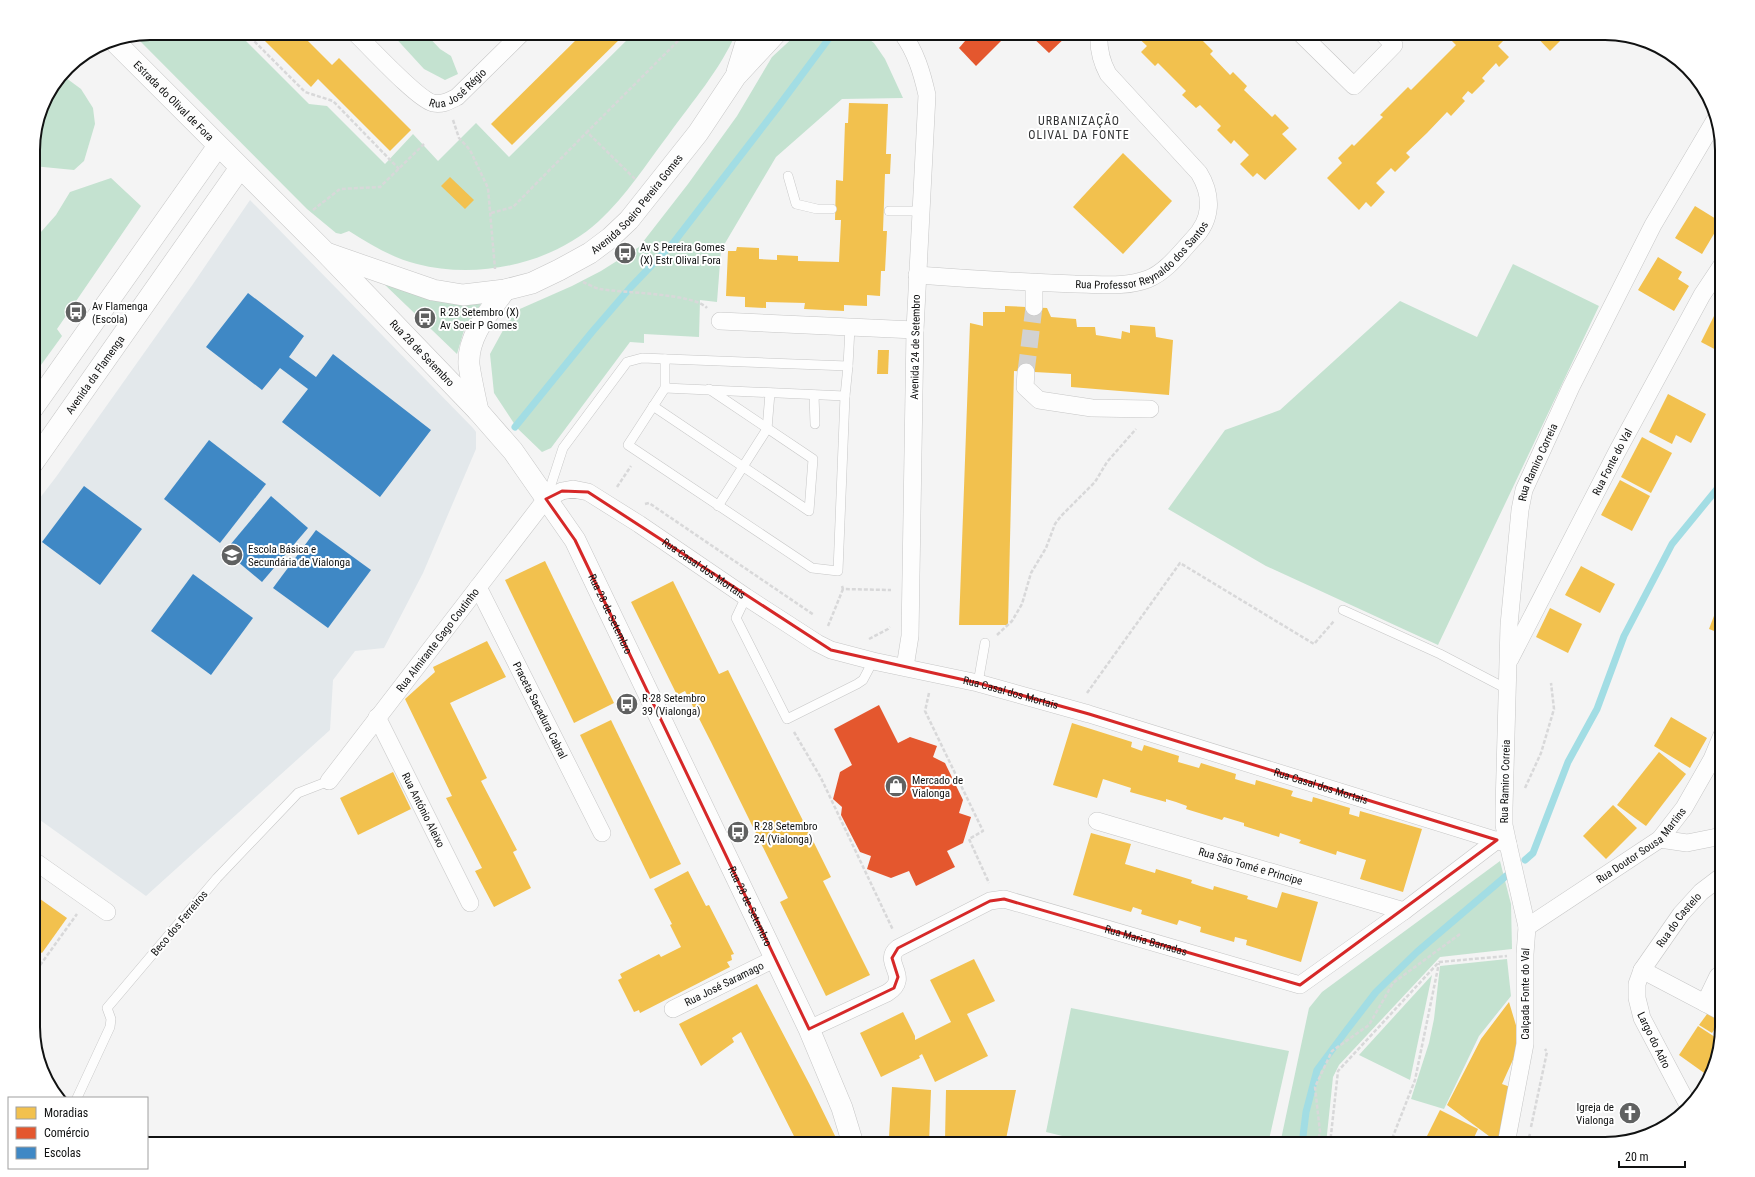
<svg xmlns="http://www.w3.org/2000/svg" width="1755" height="1177" font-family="'Roboto Condensed',sans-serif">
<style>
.built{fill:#e3e8eb}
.green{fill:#c4e2d0}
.homes{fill:#f2c14e}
.shops{fill:#e4572e}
.schools{fill:#3f88c5}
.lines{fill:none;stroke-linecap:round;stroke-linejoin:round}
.stream{stroke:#a2dde4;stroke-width:7}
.minor-tunnel{stroke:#d2d2d2;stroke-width:17;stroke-dasharray:17 8;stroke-linecap:butt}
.service-casing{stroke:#c6c6c6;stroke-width:10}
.minor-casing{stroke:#c6c6c6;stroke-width:18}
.tertiary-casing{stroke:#c6c6c6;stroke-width:22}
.path{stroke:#d8d8d9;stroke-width:2.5;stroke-dasharray:4 2;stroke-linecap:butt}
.service{stroke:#fdfdfd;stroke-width:9}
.minor{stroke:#fdfdfd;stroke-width:17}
.tertiary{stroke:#fdfdfd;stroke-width:21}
.marked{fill:none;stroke:#d62828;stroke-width:3;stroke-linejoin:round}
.labels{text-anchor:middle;stroke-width:4;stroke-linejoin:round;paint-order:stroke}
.street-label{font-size:11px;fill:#111212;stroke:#fff}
.poi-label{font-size:11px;fill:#111212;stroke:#fff;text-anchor:start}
.neighbourhood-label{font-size:12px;letter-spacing:1px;fill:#323334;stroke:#fff}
.rim{fill:none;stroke:#111212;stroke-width:2}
</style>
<rect width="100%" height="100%" fill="#f4f4f4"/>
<path class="built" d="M250,200L473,428L476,432V449L423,573L384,648L355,651L333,680L330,730L146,896L33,815V507L56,477L193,284Z"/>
<g class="green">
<path d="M150,33H238L309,104L327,106L385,164L413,134L438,161L476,123L509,157L634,33H736C720,70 692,102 669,134C647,163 626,196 599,221C552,264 478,280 417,264C392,258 370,244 349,231L341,234L336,233L307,209L135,36Z"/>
<path d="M391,33H425L440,49L451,56L458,74L445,80L424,69Z"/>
<path d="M798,33H860L874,43L885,59L903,98L842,99L776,157L721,250L717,302L700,300L699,337L644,334V343L630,342L551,448L542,452L517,428L494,393L490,354L513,312L572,286L601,271L639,247L688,184L737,116L772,57Z"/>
<path d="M62,75L81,89L93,108L95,124L84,161L74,170L33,166C33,135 38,97 62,75Z"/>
<path d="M111,178L141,206L57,329L62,336L33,376V241L56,215L70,192Z"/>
<path d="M1513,264L1599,306L1438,645L1266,566L1168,509L1225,430L1280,410L1400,301L1477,337Z"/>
<path d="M383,283L436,299L481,304L465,327L457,354Z"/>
<path d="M1500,861L1511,904L1512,949L1440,957L1339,1065L1333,1077L1326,1144H1280L1309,1008L1322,992Z"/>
<path d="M1507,959L1511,996L1479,1036L1444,1109L1411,1099L1429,1043L1434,1019L1440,966Z"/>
<path d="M1432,975L1410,1080L1359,1055Z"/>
<path d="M1071,1008L1289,1051L1268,1144H1095L1046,1132Z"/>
</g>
<g class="homes">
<path d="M257,33H300L332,65L339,58L411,130L390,151L318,79L311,87Z"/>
<path d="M583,33H626L512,145L491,124Z"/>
<path d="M1133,33H1188L1195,40L1198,36L1213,51L1210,54L1230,75L1233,72L1247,86L1244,90L1272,117L1275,114L1289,128L1282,134L1297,149L1265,180L1257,173L1253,177L1240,164L1249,155L1234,140L1231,144L1217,130L1221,126L1200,105L1196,108L1182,95L1186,91L1158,63L1155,66L1141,52L1147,46Z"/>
<path d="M1444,33H1503L1507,37L1498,46L1509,57L1499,67L1496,63L1482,78L1485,81L1472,94L1468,91L1462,98L1465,101L1451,116L1447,112L1427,133L1406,153L1410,157L1395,172L1391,168L1376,183L1385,192L1371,207L1366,202L1359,210L1327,178L1342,163L1338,158L1352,144L1354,146L1383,117L1380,115L1408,87L1411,90L1456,45Z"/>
<path d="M1533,33H1568L1550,51Z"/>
<path d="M849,103L888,104L886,154H891L890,174H885L883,231H887L885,271H881L880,296L867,295V306L844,305V311L804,309L805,303L766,302V308L745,307V297L726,296L728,251H736L737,247L759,248V259L777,260V255L798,256V261L839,262L841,220H835L836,180L843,181L845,123H848Z"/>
<path d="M1123,153L1172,201L1123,254L1073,207Z"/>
<path d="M450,177L474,200L465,209L441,186Z"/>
<path d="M1695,206L1721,222L1702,254L1675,238Z"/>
<path d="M1658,257L1682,272L1678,279L1689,286L1674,311L1638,290Z"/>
<path d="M1005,306L1047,308L1051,317L1076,319L1077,327H1095L1096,335L1121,339L1122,331L1130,333V325L1155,327L1156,337L1173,340L1169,395L1071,387V374L1014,371L1008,625H959L970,323L983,326V312H1005Z"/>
<path d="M1715,314L1722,318V353L1701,342Z"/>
<path d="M878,350H889L888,374H877Z"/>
<path d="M1668,394L1706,414L1691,443L1676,435L1672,444L1649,432Z"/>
<path d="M1642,437L1672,453L1651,493L1621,477Z"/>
<path d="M1620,480L1650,496L1632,531L1601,515Z"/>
<path d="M545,561L614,703L574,723L505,580Z"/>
<path d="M1581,566L1615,584L1600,613L1565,595Z"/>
<path d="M673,581L719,674L728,670L831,877L823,881L870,975L826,996L780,902L788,898L711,742L685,691L677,695L631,602Z"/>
<path d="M1720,600L1722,601V634L1709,629Z"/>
<path d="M1550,608L1582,624L1568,653L1536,637Z"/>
<path d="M487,641L506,677L450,703L487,778L481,781L517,850L513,852L531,888L494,907L475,871L482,868L446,798L452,796L405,699L435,672L433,667Z"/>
<path d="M1671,717L1707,738L1690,768L1654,746Z"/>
<path d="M611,720L681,864L650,879L580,735Z"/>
<path d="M1072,723L1132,742L1131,747L1142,751L1144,745L1179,756L1178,762L1199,768L1201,763L1236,774L1235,779L1255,785L1256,780L1293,791L1291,796L1312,802L1313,797L1350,808L1349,814L1359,817L1360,811L1422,829L1403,892L1360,879L1366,860L1337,851L1336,855L1299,843L1301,840L1280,833L1279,837L1244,826V823L1224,817L1222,820L1186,809L1187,806L1176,802L1166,799V802L1130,792L1131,788L1103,779L1097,798L1053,785Z"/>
<path d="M1659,752L1686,774L1646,826L1617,805Z"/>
<path d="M393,772L411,809L358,835L340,798Z"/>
<path d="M1613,805L1637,828L1606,859L1583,836Z"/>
<path d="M1091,833L1131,844L1125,864L1155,873L1156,869L1192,880L1191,883L1200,886L1213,890L1214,886L1248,896L1247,899L1277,908L1282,892L1318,902L1301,962L1246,945L1247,940L1235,937L1234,942L1200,932L1201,927L1179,920L1177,925L1141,914L1142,910L1133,907L1131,912L1073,895Z"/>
<path d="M688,871L706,906L709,905L734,954L731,955L732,960L727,962L730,967L640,1013L639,1010L634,1012L618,980L622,978L620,974L659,954L661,957L681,947L670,925L672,924L654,889Z"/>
<path d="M33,894L67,918L42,953L33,947Z"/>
<path d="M974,959L995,1001L967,1014L988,1056L935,1082L922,1054L919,1056L920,1058L881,1077L860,1033L903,1012L915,1036V1040L951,1022L930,980Z"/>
<path d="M757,984L811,1087L839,1144H798L741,1032L732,1038L734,1042L701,1066L679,1024Z"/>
<path d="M1509,1002L1521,1042L1502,1084L1513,1088L1505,1127L1497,1142L1447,1105L1481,1039Z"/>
<path d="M1710,1010L1722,1018L1712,1033L1699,1025Z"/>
<path d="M1698,1026L1718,1039L1707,1075L1679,1055Z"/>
<path d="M892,1087L931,1090L929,1144H892V1137H889Z"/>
<path d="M946,1090H1016L1005,1144H955V1141L945,1140Z"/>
<path d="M1440,1110L1478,1129L1471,1144H1423Z"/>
</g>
<g class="shops">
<path d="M972,33H1009L976,66L959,48Z"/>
<path d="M1028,33H1070L1049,53Z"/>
<path d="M879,705L898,743L910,737L937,746L933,757L945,763L963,800L959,813L971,817L963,843L947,851L955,867L916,886L909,871L891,878L867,869L871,856L860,852L841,815L842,807L833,799L840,772L852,765L834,729Z"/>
</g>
<g class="schools">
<path d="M248,293L304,336L289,357L316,377L333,354L431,430L380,497L282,422L308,389L280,368L262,390L206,347Z"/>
<path d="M209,440L266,484L220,543L164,499Z"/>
<path d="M84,486L142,529L100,585L42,542Z"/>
<path d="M271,496L308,528L262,582L225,551Z"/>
<path d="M316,530L371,570L328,628L273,588Z"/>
<path d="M193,574L253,618L211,675L151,631Z"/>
</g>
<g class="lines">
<g class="stream">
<path d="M515,427L592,332L630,288L674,242L778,107L833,33"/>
<path d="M1525,860L1533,853L1568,762L1597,709L1624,636L1672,544L1717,489L1722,480"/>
<path d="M1302,1144L1306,1112L1317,1070L1346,1031L1376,992L1417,952L1506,876"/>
</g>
<path class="minor-tunnel" d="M1026,372L1034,307"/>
<g class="service-casing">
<g id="service">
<path d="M788,176L796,204L817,209H832"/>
<path d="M889,211H921"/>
<path d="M665,359V388L628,445L812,568L838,571L845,396L848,366L850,327"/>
<path d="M665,388L845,396"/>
<path d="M814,395L815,424"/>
<path d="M653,406L809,511L813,459L709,389"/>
<path d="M547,497L563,448L627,362L642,358L848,366"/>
<path d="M718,506L767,429L770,393"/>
<path d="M746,597L736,618L787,719L857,684L863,680L873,661"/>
<path d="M1343,610L1440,654L1507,689"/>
<path d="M978,683L985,643"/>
<path d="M77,1098L110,1027L111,1019L107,1008L217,878L298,793L329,781"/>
</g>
</g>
<g class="minor-casing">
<g id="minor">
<path id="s1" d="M355,33C370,47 417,99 433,103C442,105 449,101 457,97L522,33"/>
<path d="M902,33C916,52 922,73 927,95L915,330L910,636L905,667"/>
<path d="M1300,33L1354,86L1394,45L1382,33"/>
<path id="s2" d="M917,275C970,279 1023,282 1075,284C1099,284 1125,288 1148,279C1166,272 1180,253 1193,239C1212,220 1213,196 1199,173L1108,74C1101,61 1098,48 1099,33"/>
<path d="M1034,307V283"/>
<path d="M720,321L915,330"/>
<path d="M1026,372L1025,387L1039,400L1092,408L1150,409"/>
<path id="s3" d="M478,587L602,833"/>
<path id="s4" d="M1510,659L1618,450L1702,295L1722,265"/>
<path id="s5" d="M377,717L470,903"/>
<path id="s6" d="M329,781L546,499L562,491L573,489L588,492L639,524L746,597L817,643L831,650L873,661L978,683L1089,714L1508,844"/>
<path id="s7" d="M1097,821L1404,911"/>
<path d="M1660,839L1687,843L1722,836"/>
<path d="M33,860L107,912"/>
<path id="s8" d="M1527,927L1660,839L1684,808L1712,759L1722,735"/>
<path d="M1642,970L1722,1012"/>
<path d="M1705,1003L1718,976"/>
<path id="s9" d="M673,1009L776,958"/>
<path id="s10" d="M809,1029L887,993C913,977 880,962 898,948L990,901L1004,899L1300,985L1404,911L1497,840"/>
<path id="s11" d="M1688,1105L1642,1018L1637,998V984L1642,970L1681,914L1701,892L1722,876"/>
<path id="s12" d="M1506,1144L1525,1044V954L1527,927L1508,844L1504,825V808L1509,625L1520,510L1524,490L1571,387L1653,225L1715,120"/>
</g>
</g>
<g class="tertiary-casing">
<g id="tertiary">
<path id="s13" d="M113,40L325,252L478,411L513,451L575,540L809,1029L842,1108L853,1144"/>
<path d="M737,72L749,33"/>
<path id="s14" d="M329,254L433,290L463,295L505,290L532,283L559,270L590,253L610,238L629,220L698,133L736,76L776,33"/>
<path d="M33,408L218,146"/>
<path d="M478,411C475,396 471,380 469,365C467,336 489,312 505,290"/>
<path id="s15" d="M33,463L240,168"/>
</g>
</g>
<g class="path">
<path d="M246,33L305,92L333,101L399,169"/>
<path d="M453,120L459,138L470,150L488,188L495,269"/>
<path d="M635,179L587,132L686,33"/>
<path d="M313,210L340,189L380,187L424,144"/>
<path d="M491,213L513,207L587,132"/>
<path d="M583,282C588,284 594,288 600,289C623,293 693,293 707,308"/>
<path d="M617,487L631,466"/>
<path d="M645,504L649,503L814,615"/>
<path d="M842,586L843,589L891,590"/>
<path d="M828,626L843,589"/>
<path d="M997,635L1012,621L1022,604L1031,573L1046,548L1055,524L1061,516L1095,482L1107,462L1136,429"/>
<path d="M869,639L888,629L890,627"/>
<path d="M929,693L925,711L983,831L969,839L989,883"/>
<path d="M1087,693L1180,563L1314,644L1334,621"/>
<path d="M794,732L821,778L893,930"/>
<path d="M1525,788L1541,753L1554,709L1551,683"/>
<path d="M33,975L77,914"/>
<path d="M1531,1127L1547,1052L1545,1049"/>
<path d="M1530,1134L1529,1137L1544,1144"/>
<path d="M1317,1144L1320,1132L1315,1087L1332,1051L1369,1025L1393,983L1460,934"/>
<path d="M1330,1144L1338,1071L1439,962L1507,956"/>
<path d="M1390,1144L1415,1080L1439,963"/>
</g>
<use href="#service" class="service"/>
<use href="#minor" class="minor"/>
<use href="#tertiary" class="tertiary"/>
</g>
<path class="marked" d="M562,491L588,492L831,650L978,683L1089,714L1497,840L1300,985L1004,899L990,901L898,948L892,958L898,977L894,988L809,1029L575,540L546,499Z"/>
<defs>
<g id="bus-disc" transform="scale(1.15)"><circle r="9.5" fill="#606161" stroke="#fff"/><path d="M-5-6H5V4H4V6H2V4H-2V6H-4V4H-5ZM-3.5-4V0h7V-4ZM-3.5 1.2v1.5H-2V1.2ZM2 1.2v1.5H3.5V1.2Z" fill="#fff"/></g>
<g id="school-disc" transform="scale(1.15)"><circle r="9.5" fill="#606161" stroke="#fff"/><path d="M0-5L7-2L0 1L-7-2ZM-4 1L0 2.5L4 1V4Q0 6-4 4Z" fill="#fff"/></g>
<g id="shop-disc" transform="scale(1.15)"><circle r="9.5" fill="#606161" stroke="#fff"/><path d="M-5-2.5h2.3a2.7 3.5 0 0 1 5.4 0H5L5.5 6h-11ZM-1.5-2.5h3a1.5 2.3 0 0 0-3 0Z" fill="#fff"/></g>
<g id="church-disc" transform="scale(1.15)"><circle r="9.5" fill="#606161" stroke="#fff"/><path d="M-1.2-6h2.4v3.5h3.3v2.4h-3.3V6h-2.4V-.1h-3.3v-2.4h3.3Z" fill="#fff"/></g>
</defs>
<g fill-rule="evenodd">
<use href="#bus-disc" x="625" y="253"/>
<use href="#bus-disc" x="76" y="312"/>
<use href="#bus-disc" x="425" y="318"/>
<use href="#school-disc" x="232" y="555"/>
<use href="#bus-disc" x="627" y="704"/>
<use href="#shop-disc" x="896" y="786"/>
<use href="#bus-disc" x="738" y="832"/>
<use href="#church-disc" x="1630" y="1113"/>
</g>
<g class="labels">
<g class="street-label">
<text dy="4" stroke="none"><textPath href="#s1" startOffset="135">Rua José Régio</textPath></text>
<text dy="4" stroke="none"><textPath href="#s13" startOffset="86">Estrada do Olival de Fora</textPath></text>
<text dy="4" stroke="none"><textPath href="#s14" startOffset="344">Avenida Soeiro Pereira Gomes</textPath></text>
<text dy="4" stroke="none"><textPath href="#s2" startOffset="236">Rua Professor Reynaldo dos Santos</textPath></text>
<text transform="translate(915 347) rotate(-89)" y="4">Avenida 24 de Setembro</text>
<text dy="4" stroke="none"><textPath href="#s13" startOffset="440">Rua 28 de Setembro</textPath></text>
<text dy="4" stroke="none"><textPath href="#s15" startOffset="108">Avenida da Flamenga</textPath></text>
<text dy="4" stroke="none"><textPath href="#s12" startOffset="690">Rua Ramiro Correia</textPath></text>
<text dy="4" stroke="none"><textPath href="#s4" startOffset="222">Rua Fonte do Val</textPath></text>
<text dy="4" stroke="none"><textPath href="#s6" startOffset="539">Rua Casal dos Mortais</textPath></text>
<text dy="4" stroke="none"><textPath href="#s13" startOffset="764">Rua 28 de Setembro</textPath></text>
<text dy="4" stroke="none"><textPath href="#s6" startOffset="178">Rua Almirante Gago Coutinho</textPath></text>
<text dy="4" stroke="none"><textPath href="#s6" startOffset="875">Rua Casal dos Mortais</textPath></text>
<text dy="4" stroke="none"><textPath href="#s3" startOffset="138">Praceta Sacadura Cabral</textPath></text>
<text dy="4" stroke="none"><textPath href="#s12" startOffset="367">Rua Ramiro Correia</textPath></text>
<text dy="4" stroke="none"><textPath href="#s6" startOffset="1199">Rua Casal dos Mortais</textPath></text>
<text dy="4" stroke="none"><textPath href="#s5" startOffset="104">Rua António Aleixo</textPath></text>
<text dy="4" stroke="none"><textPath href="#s8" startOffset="141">Rua Doutor Sousa Martins</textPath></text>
<text dy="4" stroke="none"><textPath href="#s7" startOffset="160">Rua São Tomé e Principe</textPath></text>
<text dy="4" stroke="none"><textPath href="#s13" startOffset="1088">Rua 28 de Setembro</textPath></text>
<text dy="4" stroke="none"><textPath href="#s11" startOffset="210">Rua do Castelo</textPath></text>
<text transform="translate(179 923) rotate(-50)" y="4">Beco dos Ferreiros</text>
<text dy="4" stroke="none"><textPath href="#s10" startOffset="403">Rua Maria Barradas</textPath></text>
<text dy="4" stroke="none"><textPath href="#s9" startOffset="57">Rua José Saramago</textPath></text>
<text dy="4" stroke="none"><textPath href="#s12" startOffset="152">Calçada Fonte do Val</textPath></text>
<text transform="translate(1654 1040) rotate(64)" y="4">Largo do Adro</text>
</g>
<g class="poi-label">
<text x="640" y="251">Av S Pereira Gomes<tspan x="640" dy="13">(X) Estr Olival Fora</tspan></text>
<text x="92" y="310">Av Flamenga<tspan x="92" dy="13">(Escola)</tspan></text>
<text x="440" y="316">R 28 Setembro (X)<tspan x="440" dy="13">Av Soeir P Gomes</tspan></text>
<text x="248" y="553">Escola Básica e<tspan x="248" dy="13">Secundária de Vialonga</tspan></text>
<text x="642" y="702">R 28 Setembro<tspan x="642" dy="13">39 (Vialonga)</tspan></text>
<text x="912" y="784">Mercado de<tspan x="912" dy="13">Vialonga</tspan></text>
<text x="754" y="830">R 28 Setembro<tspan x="754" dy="13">24 (Vialonga)</tspan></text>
<text x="1614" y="1111" text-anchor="end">Igreja de<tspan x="1614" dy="13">Vialonga</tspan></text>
</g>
<g class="neighbourhood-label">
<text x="1079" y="125">URBANIZAÇÃO<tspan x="1079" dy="14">OLIVAL DA FONTE</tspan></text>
</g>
</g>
<path d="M0 0H1755V1177H0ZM150 40H1605A110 110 0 0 1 1715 150V1027A110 110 0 0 1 1605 1137H150A110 110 0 0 1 40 1027V150A110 110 0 0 1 150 40Z" fill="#fff" fill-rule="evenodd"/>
<path class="rim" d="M150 40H1605A110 110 0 0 1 1715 150V1027A110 110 0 0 1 1605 1137H150A110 110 0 0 1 40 1027V150A110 110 0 0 1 150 40Z"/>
<rect x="8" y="1097" width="140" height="72" fill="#ffffff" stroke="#a0a0a0"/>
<rect x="16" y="1107" width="20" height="12" fill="#f2c14e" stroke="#a0a0a0"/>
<text x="44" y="1117" font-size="12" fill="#111212">Moradias</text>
<rect x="16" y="1127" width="20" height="12" fill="#e4572e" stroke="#a0a0a0"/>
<text x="44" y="1137" font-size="12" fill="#111212">Comércio</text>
<rect x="16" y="1147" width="20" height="12" fill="#3f88c5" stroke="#a0a0a0"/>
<text x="44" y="1157" font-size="12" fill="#111212">Escolas</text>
<path d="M1619 1161v6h66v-6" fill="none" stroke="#111212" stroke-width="2"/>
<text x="1625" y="1161" font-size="12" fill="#111212" stroke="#ffffff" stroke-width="3" paint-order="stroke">20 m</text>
</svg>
